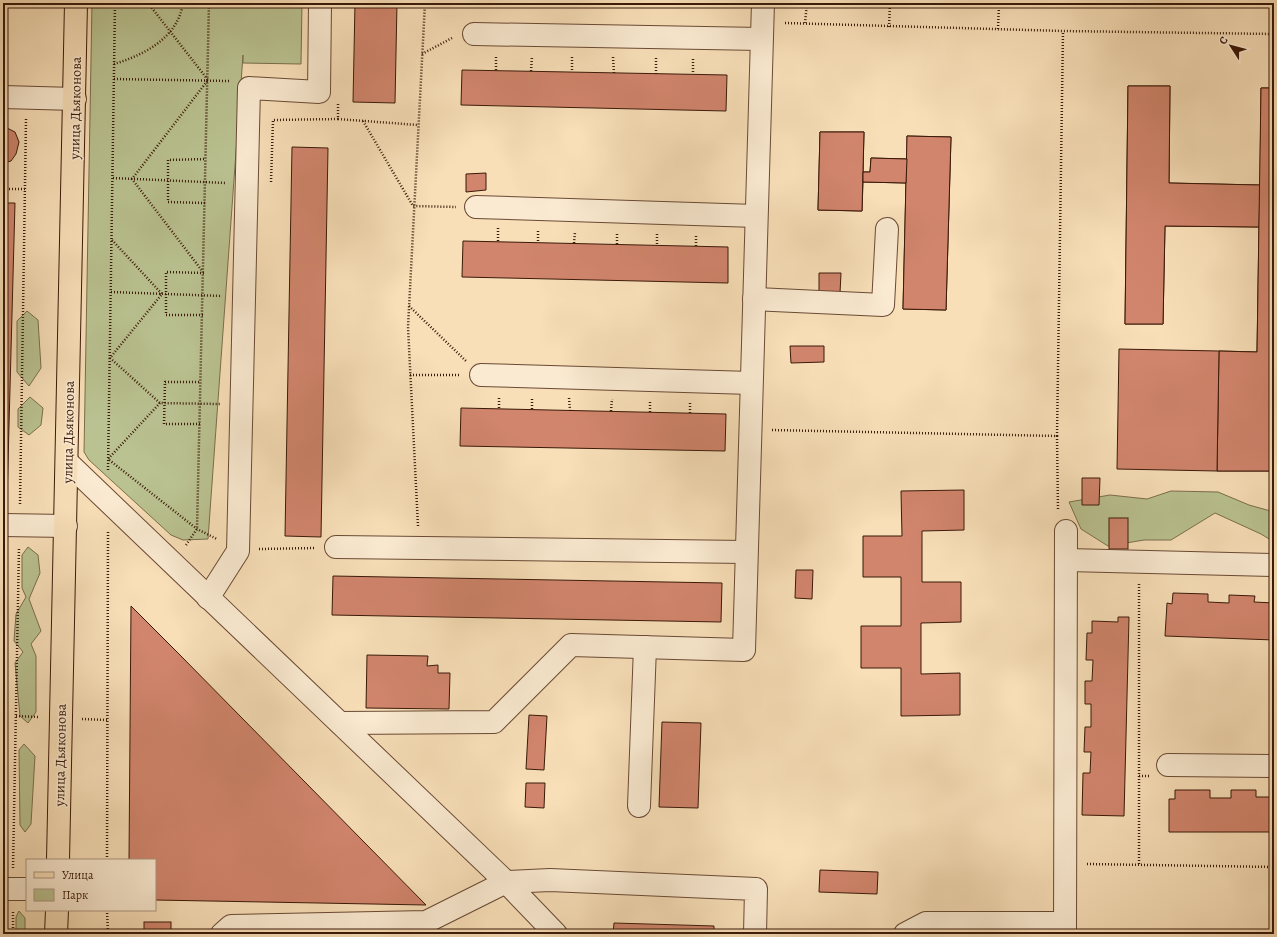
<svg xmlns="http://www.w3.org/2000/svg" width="1277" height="937" font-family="Alegreya,serif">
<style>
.green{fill:#bac291;stroke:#7a6e4c}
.building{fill:#d1856d;stroke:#3a1908}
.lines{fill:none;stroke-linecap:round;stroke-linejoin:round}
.minor-casing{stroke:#6a4a34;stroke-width:24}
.major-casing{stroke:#3a1908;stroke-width:24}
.path{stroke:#3a1908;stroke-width:2.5;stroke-dasharray:1 2;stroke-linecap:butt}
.minor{stroke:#faead1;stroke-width:22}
.major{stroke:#f8dfb8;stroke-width:22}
.labels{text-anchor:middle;stroke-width:3;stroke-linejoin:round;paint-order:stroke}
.street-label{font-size:14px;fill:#3a1908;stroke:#faead1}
</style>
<rect width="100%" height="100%" fill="#f8dfb8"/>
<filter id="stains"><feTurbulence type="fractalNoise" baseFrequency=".005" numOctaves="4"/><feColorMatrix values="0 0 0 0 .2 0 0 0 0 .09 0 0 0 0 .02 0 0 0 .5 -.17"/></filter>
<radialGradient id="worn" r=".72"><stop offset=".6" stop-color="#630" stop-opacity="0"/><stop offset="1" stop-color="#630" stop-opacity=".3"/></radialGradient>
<g class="green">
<path d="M92,3H302L301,64L243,63V55L208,539L183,540L171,535L89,460L84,452Z"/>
<path d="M27,311L38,320L41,368L29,386L17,372V321Z"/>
<path d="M30,397L43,408L41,425L29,435L18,427V409Z"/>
<path d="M1171,491L1218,492L1249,505L1274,512V542L1261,534L1215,513L1171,540H1144L1108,546L1081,529L1069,502L1110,495L1147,499Z"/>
<path d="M28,547L38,555L40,573L29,599L41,631L31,644L36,656V712L28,723L20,716L15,663L23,652L14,641L16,614L26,597L22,588V555Z"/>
<path d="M24,744L35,756L31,824L25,832L20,825L19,750Z"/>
<path d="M19,911L25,918V934H16V917Z"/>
</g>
<g class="building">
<path d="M355,3H397L395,103L353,102Z"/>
<path d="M462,70L727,75L726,111L461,105Z"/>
<path d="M1128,86H1170L1169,183L1260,185L1261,88H1274V471H1217L1219,351L1257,352L1259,227L1165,226L1163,324H1125Z"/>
<path d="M1128,86H1170L1169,183L1260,185L1259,227L1165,226L1163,324H1125Z"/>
<path d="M1261,88H1274V471H1217L1219,351L1257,352Z"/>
<path d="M5,127L15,132L19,142L16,154L11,161L3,163V131Z"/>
<path d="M820,132H864L863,172H870L871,158L907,159V136L951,137L946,310L903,309L906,183L863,182L862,211L818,210Z"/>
<path d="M820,132H864L862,211L818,210Z"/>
<path d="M907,136L951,137L946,310L903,309Z"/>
<path d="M292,147L328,148L321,537L285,536Z"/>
<path d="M871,158L907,159L906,183L863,182V172H870Z"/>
<path d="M486,173V190L466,192V174Z"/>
<path d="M3,203H15L7,500L3,499Z"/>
<path d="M463,241L728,247V283L462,277Z"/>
<path d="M819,273H841L840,293L819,292Z"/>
<path d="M790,346H824V362L791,363Z"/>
<path d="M1119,349L1219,351L1217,471L1117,469Z"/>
<path d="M461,408L726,414L725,451L460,446Z"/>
<path d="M1082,478H1100L1099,505H1082Z"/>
<path d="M964,490V530L922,531V582H961V622L921,623V674L960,673V715L901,716V668H861V626H901V577H863V536H902L901,491Z"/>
<rect x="1109" y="518" width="19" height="31"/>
<path d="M3,566H5L3,720Z"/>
<path d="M796,570H813L812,599L795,598Z"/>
<path d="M333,576L722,583L721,622L332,615Z"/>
<path d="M1173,593L1208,594V602L1229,603V595L1255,596L1254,602L1274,603V640L1165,636L1167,603L1172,604Z"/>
<path d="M131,606L180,655L426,905L155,900V860H129Z"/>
<path d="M1118,617H1129L1124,816L1082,815L1083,773H1090L1091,752H1084L1085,727H1091V704H1085V681H1092L1093,660H1086L1087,633H1092V621L1118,622Z"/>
<path d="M367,655L428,656L427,666L438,665V673H450L449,709L366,708Z"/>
<path d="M529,715L547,716L544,770L526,769Z"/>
<path d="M662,722L701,723L698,808L659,807Z"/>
<path d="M526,783H545L544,808L525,807Z"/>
<path d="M1175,790H1210V798H1231V790H1256V797H1274V832H1169V799H1175Z"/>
<path d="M820,870L878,872L877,894L819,892Z"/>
<rect x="144" y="922" width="27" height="12"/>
<path d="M614,923L714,926V934H613Z"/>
</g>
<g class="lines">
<g class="minor-casing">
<g id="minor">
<path d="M474,34L761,39"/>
<path d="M3,97L75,99"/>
<path d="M476,207L756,216"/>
<path d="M754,299L883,305L887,229"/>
<path d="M481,375L751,383"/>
<path d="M67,462L506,882L556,934"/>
<path d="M3,525L66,526"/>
<path d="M336,547L746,552"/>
<path d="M1067,560L1274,565"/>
<path d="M208,598L238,551L249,88L319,92L320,3"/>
<path d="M340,723L494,722L571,645L744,650L763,3"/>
<path d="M1168,765L1274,766"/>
<path d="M639,806L645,647"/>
<path d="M3,889H27"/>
<path d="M222,934L231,926L426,922L506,882L550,880L756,889L755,934"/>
<path d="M905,934L926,923H1064"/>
<path d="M1065,934L1066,531"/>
</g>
</g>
<g class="major-casing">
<g id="major">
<path d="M58,860L76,3"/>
<path d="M56,934L57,910"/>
</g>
</g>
<g class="path">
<path d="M148,3L208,80L132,179L203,272"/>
<path d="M785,23L1063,31L1274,34"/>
<path d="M805,23L807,3"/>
<path d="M889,27L890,3"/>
<path d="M998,29L999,3"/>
<path d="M422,54L452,38"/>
<path d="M572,57V72"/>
<path d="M613,57L614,73"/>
<path d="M656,58V74"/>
<path d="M693,59V74"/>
<path d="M114,64C144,55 178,38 183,3"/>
<path d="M496,70V57"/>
<path d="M531,71L532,56"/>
<path d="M114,79L229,81"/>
<path d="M338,104V119L418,125"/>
<path d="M363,121L413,206L456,207"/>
<path d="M113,178L226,183"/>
<path d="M271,182L273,120L338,119"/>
<path d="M3,189H26"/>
<path d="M205,203L168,202V160L206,159"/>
<path d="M498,228V242"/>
<path d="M538,231V243"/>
<path d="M657,234V245"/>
<path d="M112,240L162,294L110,358L160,403L220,404"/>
<path d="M574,243L575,232"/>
<path d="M617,244V233"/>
<path d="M696,246V236"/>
<path d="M111,292L222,296"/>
<path d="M409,306L466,361"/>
<path d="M203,315H166V272L204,273"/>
<path d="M410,375H460"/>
<path d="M569,398L570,410"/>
<path d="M160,403L108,459L197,529L217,539"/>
<path d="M499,408V397"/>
<path d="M532,409V398"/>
<path d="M611,411L612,399"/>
<path d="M650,412V401"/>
<path d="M690,413V403"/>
<path d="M200,424H164L165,382H201"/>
<path d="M772,430L1057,436L1058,511"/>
<path d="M1057,436L1063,31"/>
<path d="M108,470L115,3"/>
<path d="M20,504L26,119"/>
<path d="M418,526L408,327L425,3"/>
<path d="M186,545L197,529L209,3"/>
<path d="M259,549L316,548"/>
<path d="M16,716L39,717"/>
<path d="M82,719L107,720"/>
<path d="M1139,776H1150"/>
<path d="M107,860L108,531"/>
<path d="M1087,864L1274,867"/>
<path d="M1139,864V583"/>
<path d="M13,868L19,547"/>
<path d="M107,910L108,934"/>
<path d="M13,934V911"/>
</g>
<use href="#minor" class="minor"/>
<use href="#major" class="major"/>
</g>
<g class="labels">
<g class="street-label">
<text transform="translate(75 108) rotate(-89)" y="5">улица Дьяконова</text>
<text transform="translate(68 432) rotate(-89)" y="5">улица Дьяконова</text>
<text transform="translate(60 755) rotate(-89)" y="5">улица Дьяконова</text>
</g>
</g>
<rect width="1277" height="937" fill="none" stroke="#f8dfb8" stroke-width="16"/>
<rect x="4" y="4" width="1269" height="929" fill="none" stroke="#3a1908" stroke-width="2"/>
<rect x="8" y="8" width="1261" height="921" fill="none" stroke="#3a1908"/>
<rect x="26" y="859" width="130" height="52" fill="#faead1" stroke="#ad9681"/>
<rect x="34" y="872" width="20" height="6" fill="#f8dfb8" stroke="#ad9681"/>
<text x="62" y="879" font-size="12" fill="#3a1908">Улица</text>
<rect x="34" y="889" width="20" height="12" fill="#bac291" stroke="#ad9681"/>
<text x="62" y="899" font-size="12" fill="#3a1908">Парк</text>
<g transform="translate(1231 46) rotate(306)" stroke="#faead1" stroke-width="3" paint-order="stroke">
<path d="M0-3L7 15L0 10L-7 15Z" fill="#3a1908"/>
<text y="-6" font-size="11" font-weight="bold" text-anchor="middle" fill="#3a1908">С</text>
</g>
<rect width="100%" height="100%" filter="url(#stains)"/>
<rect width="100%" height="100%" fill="url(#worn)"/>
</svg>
